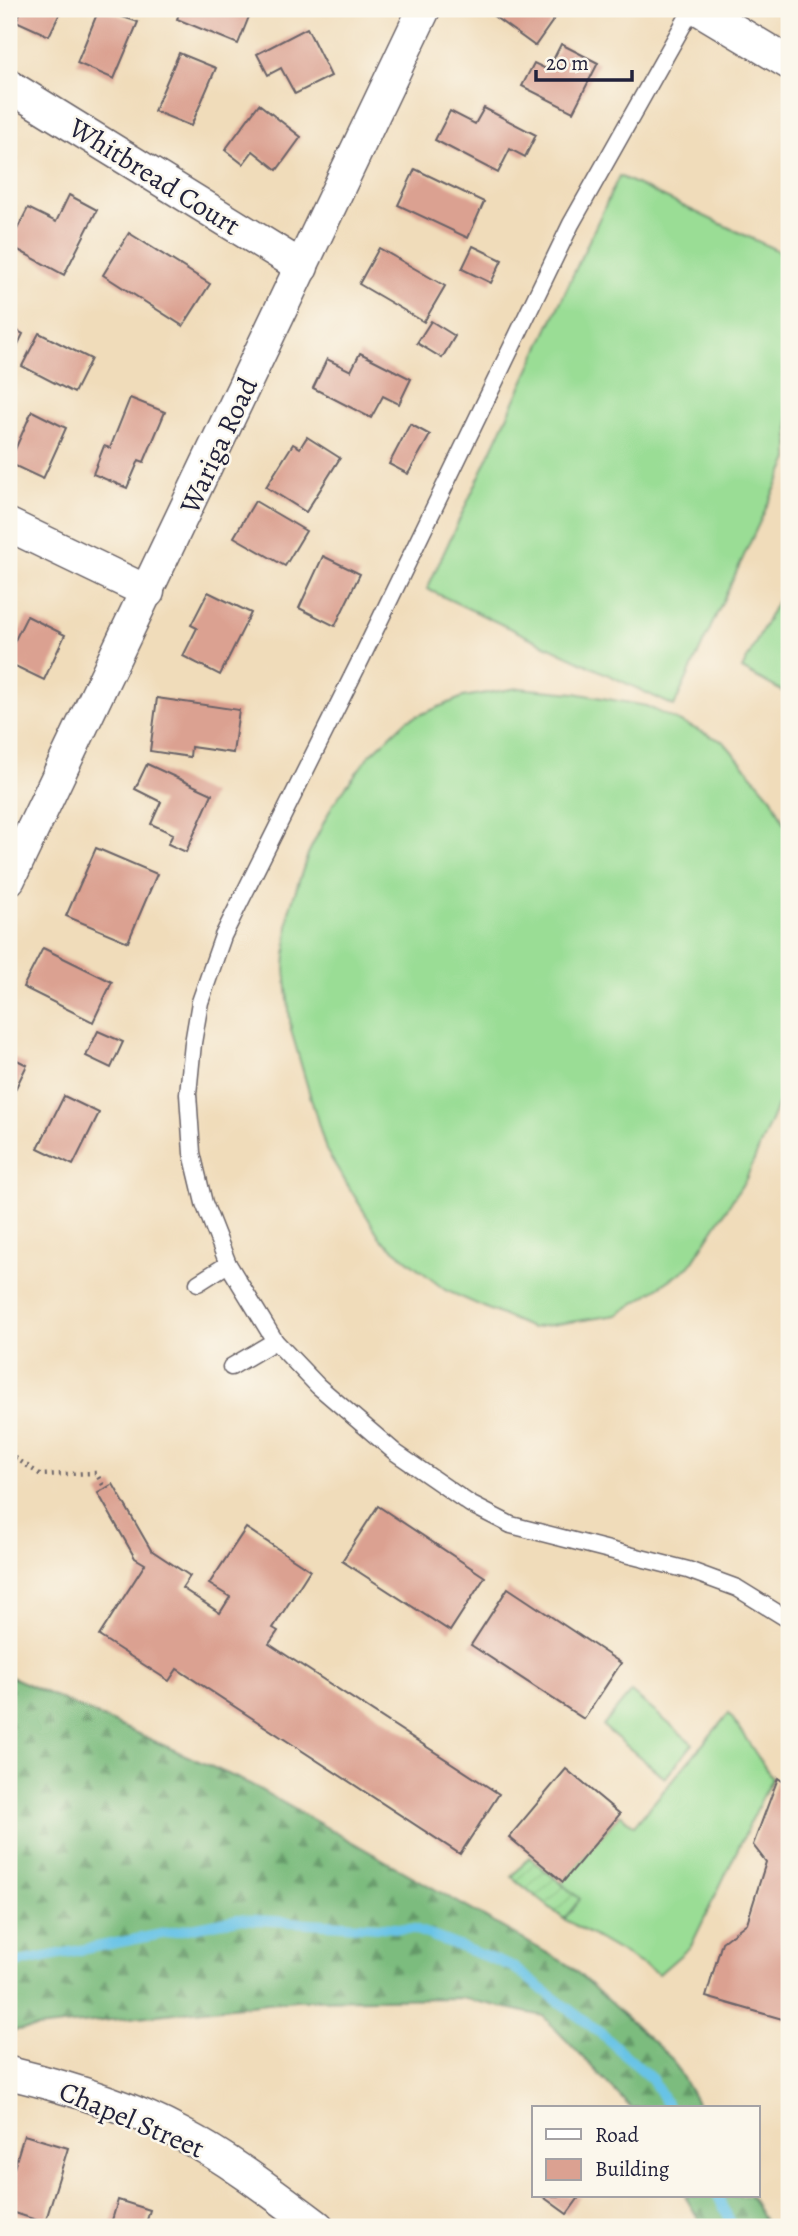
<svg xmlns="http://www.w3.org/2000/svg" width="798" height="2236" font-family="Alegreya,serif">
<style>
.grass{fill:#9add95;stroke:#5e8068;stroke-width:2}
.forest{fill:url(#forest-firs);stroke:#4e6f5c;stroke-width:2}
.garden{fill:url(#garden-furrows);stroke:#5e8068;stroke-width:2}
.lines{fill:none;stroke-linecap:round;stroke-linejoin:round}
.stream{stroke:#68c3e6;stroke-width:10}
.building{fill:#dba191}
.service-casing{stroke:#6a6367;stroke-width:19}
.minor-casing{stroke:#6a6367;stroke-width:35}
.path{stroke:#6a6367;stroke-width:4.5;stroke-dasharray:2 5;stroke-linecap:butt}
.service{stroke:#fff;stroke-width:16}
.minor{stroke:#fff;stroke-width:32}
.labels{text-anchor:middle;stroke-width:5;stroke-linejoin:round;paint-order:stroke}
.street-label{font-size:28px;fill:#22223b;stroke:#fbf7ec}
</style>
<defs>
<pattern id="forest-firs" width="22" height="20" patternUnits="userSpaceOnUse" patternTransform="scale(1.75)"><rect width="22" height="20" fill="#7bbc7e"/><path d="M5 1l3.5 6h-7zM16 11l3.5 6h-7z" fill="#649868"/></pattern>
<pattern id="garden-furrows" width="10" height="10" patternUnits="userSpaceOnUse" patternTransform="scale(1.75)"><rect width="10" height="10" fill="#9add95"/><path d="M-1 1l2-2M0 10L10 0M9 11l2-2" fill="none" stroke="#84bd81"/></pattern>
</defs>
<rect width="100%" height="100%" fill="#fbf7ec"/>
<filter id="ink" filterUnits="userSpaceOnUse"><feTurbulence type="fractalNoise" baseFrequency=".0143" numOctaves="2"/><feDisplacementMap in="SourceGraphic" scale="14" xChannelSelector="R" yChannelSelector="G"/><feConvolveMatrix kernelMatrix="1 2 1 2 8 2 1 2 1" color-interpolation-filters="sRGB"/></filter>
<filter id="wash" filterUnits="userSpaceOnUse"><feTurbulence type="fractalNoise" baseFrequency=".00686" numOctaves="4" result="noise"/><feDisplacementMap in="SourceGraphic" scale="28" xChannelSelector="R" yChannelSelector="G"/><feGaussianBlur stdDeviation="1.57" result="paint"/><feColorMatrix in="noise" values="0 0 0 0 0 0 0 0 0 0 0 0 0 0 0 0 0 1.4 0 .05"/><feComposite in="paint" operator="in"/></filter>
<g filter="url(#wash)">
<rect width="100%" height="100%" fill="#f0dcba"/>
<g class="grass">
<path d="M619,176L789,256V459L674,706L427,589Z"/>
<path d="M789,578V695L742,669Z"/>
<path d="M518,688L575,693L646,706L724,742L772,798L789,833V1078L746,1179L689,1267L617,1315L531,1328L445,1290L381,1239L326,1150L291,1030L285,969L289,911L308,854L333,804L369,756L407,720L463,697Z"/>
<path d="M631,1692L693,1744L665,1778L603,1726Z"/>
<path d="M729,1713L772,1778L691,1946L659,1974L564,1919L579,1899L561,1883L620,1814L634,1826Z"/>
</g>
<g class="forest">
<path d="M9,1676L250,1784L570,1966L672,2059L700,2108H631L543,2016L461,1998L296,2000L9,2031Z"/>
<path d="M685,2196H750L769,2227H703Z"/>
</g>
<path class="garden" d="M529,1857L580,1899L564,1919L512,1877Z"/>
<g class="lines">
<g class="stream">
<path d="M9,1964L238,1919L414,1929L513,1967L603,2035L652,2079L669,2108"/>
<path d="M718,2196L733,2227"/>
</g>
</g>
<g id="blocks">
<g class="building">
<path d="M22,9H62L49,36L16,21Z"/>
<path d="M99,9L138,22L114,79L77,63Z"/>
<path d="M181,9H252L238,44L177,19Z"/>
<path d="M490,9H554L559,12L535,46L488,12Z"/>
<path d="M307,28L331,76L295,94L281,68L268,75L257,54Z"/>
<path d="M561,44L598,63L573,112L522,86L534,63L548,70Z"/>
<path d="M179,53L216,68L191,126L154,111Z"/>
<path d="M259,104L301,137L277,170L253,151L243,164L225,150Z"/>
<path d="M484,108L536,135L525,157L510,149L498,173L435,140L450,111L475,124Z"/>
<path d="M9,154L18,159L9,174Z"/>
<path d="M415,169L484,202L468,238L398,205Z"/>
<path d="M69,195L97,210L64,275L9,245L28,208L56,222Z"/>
<path d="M129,233L210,284L183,326L103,275Z"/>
<path d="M473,246L502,260L491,283L462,269Z"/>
<path d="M379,248L445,286L424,322L359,284Z"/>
<path d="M431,321L455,336L442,358L417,343Z"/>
<path d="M9,326L23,334L9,363Z"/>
<path d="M39,333L91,359L74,393L22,366Z"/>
<path d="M360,353L411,379L399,404L383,396L371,418L313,388L327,359L351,371Z"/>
<path d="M130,398L165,412L144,462L139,460L127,488L93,474L104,446L110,448Z"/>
<path d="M32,411L66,428L43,479L9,463Z"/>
<path d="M410,424L430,435L408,474L389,464Z"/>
<path d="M307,437L340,458L306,512L266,487L293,444L300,448Z"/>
<path d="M255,501L306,531L285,566L234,537Z"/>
<path d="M323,556L360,574L335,626L299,608Z"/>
<path d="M208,592L251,613L220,675L183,656L197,628L191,625Z"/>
<path d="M27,616L65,635L44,680L9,663V652Z"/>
<path d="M157,698L239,710L233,753L191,747L190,757L150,751Z"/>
<path d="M147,764L212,794L186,852L168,844L173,834L151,824L161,802L135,789Z"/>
<path d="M96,848L157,874L128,942L66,916Z"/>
<path d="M43,948L112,982L93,1022L23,987Z"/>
<path d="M98,1031L123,1042L111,1068L86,1056Z"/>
<path d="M9,1056L27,1065L9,1102Z"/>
<path d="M64,1096L99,1113L73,1165L38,1148Z"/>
<path d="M113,1484L151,1550L190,1576L182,1588L220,1613L230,1597L209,1584L246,1528L310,1570L273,1628L278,1631L269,1644L499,1794L460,1854L177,1669L169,1681L99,1636L145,1564L135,1558L98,1493Z"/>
<path d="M378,1506L485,1577L450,1631L342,1561Z"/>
<path d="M508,1588L621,1663L584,1719L471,1645Z"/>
<path d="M566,1769L620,1814L563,1882L509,1837Z"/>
<path d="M778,1778L789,1786V2021L706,1997L722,1942L747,1923L766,1862L753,1845Z"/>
<path d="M24,2135L68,2148L45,2223L9,2211V2166L14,2168Z"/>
<path d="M542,2196H580L567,2214Z"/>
<path d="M118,2200L150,2210L145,2227H110Z"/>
</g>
</g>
</g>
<g filter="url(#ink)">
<use href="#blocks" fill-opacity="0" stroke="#6a6367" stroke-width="2"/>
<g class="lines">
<g class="service-casing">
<g id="service">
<path d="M692,9L571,224L362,657L223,936L200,1002L193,1043L188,1094L192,1153L204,1203L228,1264L275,1341L318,1386L396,1453L470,1504L511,1525L688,1570L737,1588L789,1620"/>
<path d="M198,1283L228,1264"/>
<path d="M231,1367L275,1341"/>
</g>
</g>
<g class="minor-casing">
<g id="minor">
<path d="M699,9L789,63"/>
<path d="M9,86L302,267"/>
<path d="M9,525L148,592"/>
<path d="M9,879L424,9"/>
<path d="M9,2073C67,2087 128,2105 181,2134C229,2159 274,2194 318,2227"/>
</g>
</g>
<g class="path">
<path d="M9,1383V1386"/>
<path d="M9,1439L11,1455L41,1475L96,1473L103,1485"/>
</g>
<use href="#service" class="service"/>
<use href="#minor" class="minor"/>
</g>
</g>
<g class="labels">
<g class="street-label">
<text transform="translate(155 176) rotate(32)" y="10">Whitbread Court</text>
<text transform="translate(218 445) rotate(-65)" y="10">Wariga Road</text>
<text transform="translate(132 2119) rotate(23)" y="10">Chapel Street</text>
</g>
</g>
<rect width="798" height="2236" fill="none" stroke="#fbf7ec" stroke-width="35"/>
<rect x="532" y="2106" width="228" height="91" fill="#fbf7ec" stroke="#a4a2a5" stroke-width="2"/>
<rect x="546" y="2129" width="35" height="10" fill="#ffffff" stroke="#a4a2a5" stroke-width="2"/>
<text x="595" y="2142" font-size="21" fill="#22223b">Road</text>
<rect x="546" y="2159" width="35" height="21" fill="#dba191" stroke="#a4a2a5" stroke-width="2"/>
<text x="595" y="2176" font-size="21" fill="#22223b">Building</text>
<path d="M536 70v10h96v-10" fill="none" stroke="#22223b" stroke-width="3.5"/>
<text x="546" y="70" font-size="21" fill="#22223b" stroke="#fbf7ec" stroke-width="5" paint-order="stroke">20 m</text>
</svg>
